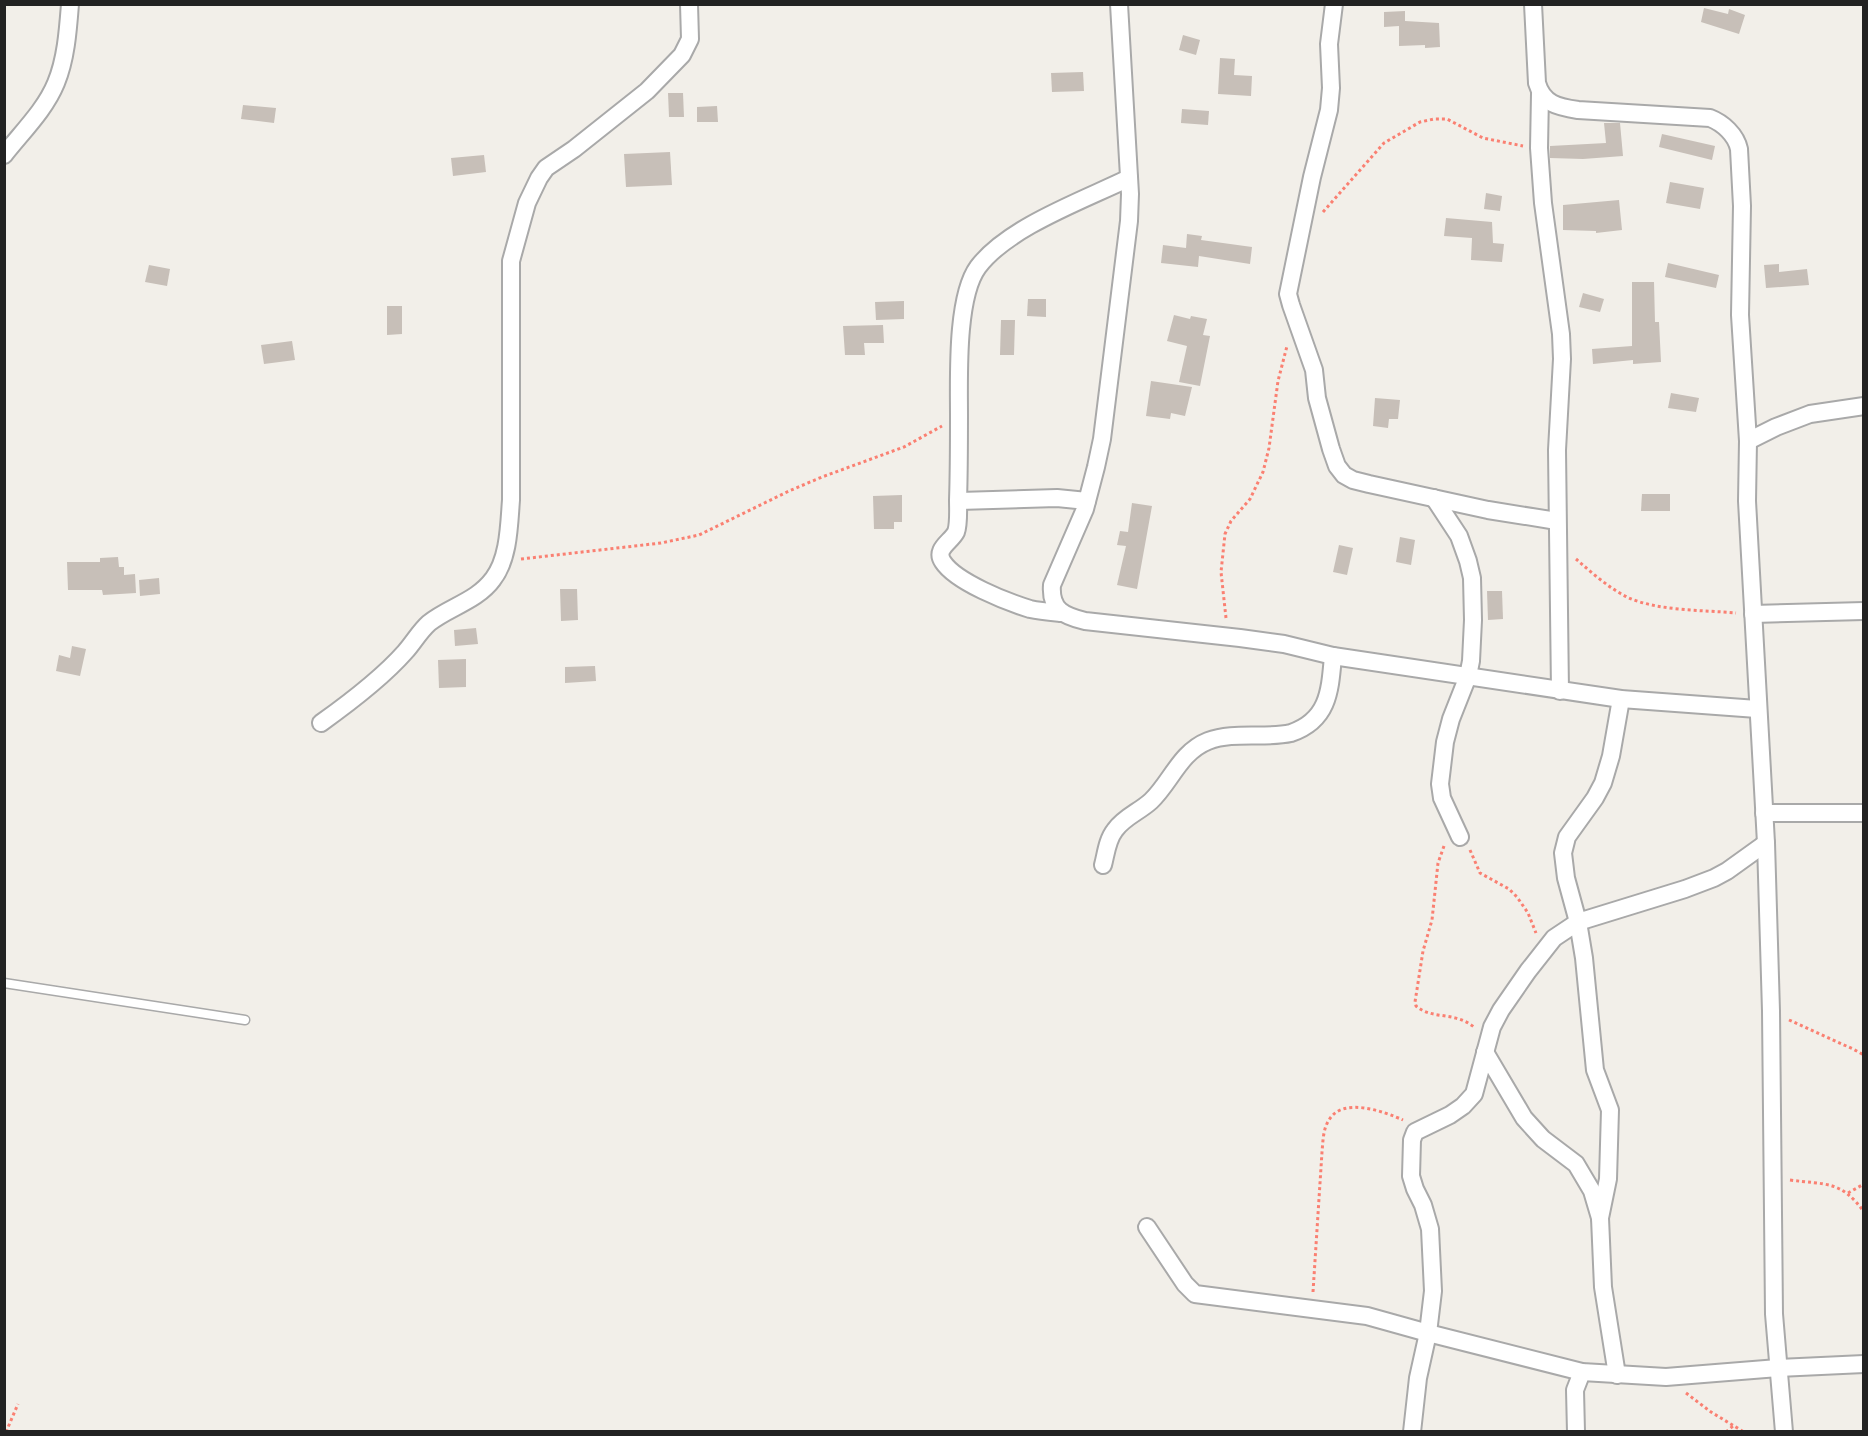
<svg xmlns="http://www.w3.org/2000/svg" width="1868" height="1436" font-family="'Fira Sans Condensed',sans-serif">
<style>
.building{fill:#c7bfb8}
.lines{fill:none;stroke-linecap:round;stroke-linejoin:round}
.lane-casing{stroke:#a9a9a9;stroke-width:11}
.street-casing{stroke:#a9a9a9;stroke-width:20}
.path{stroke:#fa8072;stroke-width:3;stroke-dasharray:3 3;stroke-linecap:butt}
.lane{stroke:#fff;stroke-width:8}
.street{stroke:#fff;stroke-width:16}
</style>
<rect width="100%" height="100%" fill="#f2efe9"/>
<g class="building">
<path d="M1704,8L1728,14L1729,9L1745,15L1739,34L1701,22Z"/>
<path d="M1405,11V21L1439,23L1440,47L1425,48V45L1399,46V26L1384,27V12Z"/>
<path d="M1183,35L1200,40L1196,55L1179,50Z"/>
<path d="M1220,58L1235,59L1234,75L1252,76L1251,96L1218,94Z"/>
<path d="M1083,72L1084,91L1052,92L1051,73Z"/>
<path d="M668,93H683L684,117H669Z"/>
<path d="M243,105L276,108L274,123L241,119Z"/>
<path d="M717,106L718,122H697V107Z"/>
<path d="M1182,109L1209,111L1208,125L1181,123Z"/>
<path d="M1604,123H1620L1623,156L1583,159L1550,158V146L1606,143Z"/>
<path d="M1662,134L1715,146L1712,160L1659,147Z"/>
<path d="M670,152L672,185L626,187L624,154Z"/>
<path d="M484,155L486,172L453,176L451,158Z"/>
<path d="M1670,182L1704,188L1700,209L1666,203Z"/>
<path d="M1486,193L1502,196L1500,211L1484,209Z"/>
<path d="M1619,200L1622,230L1596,233V231L1563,230V205Z"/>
<path d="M1446,218L1492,222L1493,243L1504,244L1502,262L1471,260L1472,238L1444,236Z"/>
<path d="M1187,234L1202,236L1201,240L1252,247L1250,264L1199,256L1198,267L1161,263L1163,245L1186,248Z"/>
<path d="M1668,263L1719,275L1716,288L1665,277Z"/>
<path d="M1779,264V272L1807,269L1809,285L1766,288L1764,265Z"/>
<path d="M149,265L170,269L167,286L145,282Z"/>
<path d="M1632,282H1654L1655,322H1659L1661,362L1633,364V360L1593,364L1592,349L1632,346Z"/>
<path d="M1583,293L1604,299L1600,312L1579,307Z"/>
<path d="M1028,299H1046V317L1027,316Z"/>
<path d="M904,301V319L876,320L875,302Z"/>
<path d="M387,306H402V334L387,335Z"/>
<path d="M1174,315L1190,319L1191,316L1207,319L1203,335L1210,336L1200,386L1179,382L1187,346L1167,341Z"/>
<path d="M1001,320H1015L1014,355H1000Z"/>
<path d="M883,325L884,343H864L865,355H845L843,326Z"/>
<path d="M292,341L295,360L264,364L261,345Z"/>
<path d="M1151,381L1192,387L1185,416L1171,413L1170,419L1146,416Z"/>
<path d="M1671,393L1699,398L1696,412L1668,408Z"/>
<path d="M1375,398L1400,400L1398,419H1389L1388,428L1373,426Z"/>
<path d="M1642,494H1670V511H1641Z"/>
<path d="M902,495V522H894V529H874L873,496Z"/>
<path d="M1132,503L1152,506L1137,589L1117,585L1126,546L1117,545L1120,531L1128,532Z"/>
<path d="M1400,537L1415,540L1411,565L1396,562Z"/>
<path d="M1339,545L1353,548L1347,575L1333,572Z"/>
<path d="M118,557L119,567H124V575L135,574L136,593L103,595L102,590H68L67,562H100V558Z"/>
<path d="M159,578L160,594L140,596L139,580Z"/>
<path d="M560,589H577L578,620L561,621Z"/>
<path d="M1487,591H1502L1503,619L1488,620Z"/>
<path d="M476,628L478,644L455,646L454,630Z"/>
<path d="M72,646L86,649L80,676L56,671L59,655L70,658Z"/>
<path d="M466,659V687L439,688L438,660Z"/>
<path d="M595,666L596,681L565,683V667Z"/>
</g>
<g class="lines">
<g class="lane-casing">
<path id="lane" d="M4,983L245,1020"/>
</g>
<g class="street-casing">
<g id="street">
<path d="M1119,4L1130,194L1129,221L1102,439L1096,467L1085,509L1052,585C1050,610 1064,616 1085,621L1240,638L1284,644L1333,656L1621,699L1757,709"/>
<path d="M1334,4L1329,44L1331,88L1329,110L1312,177L1288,294L1291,305L1314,370L1317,398L1331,449L1337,466L1344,475L1353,480L1369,484L1488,510L1557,521"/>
<path d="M1533,4L1537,83C1543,104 1558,107 1578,110L1710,118C1723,123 1736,135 1739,149L1742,206L1740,315L1748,441L1747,501L1766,843L1771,1011L1774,1314L1784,1432"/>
<path d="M1540,94L1539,148L1543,203L1561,334L1562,359L1557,450L1560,691"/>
<path d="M4,155C22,132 45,110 56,83C66,59 68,30 70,4"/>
<path d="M1748,441L1776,427L1810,414L1864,406"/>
<path d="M1434,498L1459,536L1468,561L1472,578L1473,620L1471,661L1468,676L1451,719L1445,742L1440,784L1442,798L1460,837"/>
<path d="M959,501L1057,498L1087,501"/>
<path d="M1061,613C1051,612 1040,611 1030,609C1007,602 956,582 943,562C934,549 951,542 956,532C959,524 958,509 958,500C959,472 959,443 959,414C959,377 956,297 978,267C1008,227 1084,200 1129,178"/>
<path d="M1753,614L1864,611"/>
<path d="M321,723C349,703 383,677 405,652C414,642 419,632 429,623C449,607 477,601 493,579C509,558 509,525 511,500V261L527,203L539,178L546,168L574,149L647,91L682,55L690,39L689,4"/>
<path d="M1764,813H1864"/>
<path d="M1103,865C1106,854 1107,840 1115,830C1124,817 1139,812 1151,801C1171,782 1180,752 1208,741C1234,731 1264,739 1291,733C1329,720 1330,690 1333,656"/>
<path d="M1485,1052L1524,1118L1543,1139L1576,1164L1592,1191L1600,1218L1603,1287L1617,1375"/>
<path d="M1600,1218L1608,1179L1610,1110L1595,1070L1584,958L1578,922L1566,878L1563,853L1567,837L1595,798L1603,783L1611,756L1621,699"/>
<path d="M1147,1227L1185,1284L1195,1294L1367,1316L1428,1333L1582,1372L1666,1377L1778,1368L1864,1364"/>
<path d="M1412,1432L1418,1378L1428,1333L1433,1291L1430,1229L1423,1205L1415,1189L1411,1176L1412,1140L1415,1132L1450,1115L1463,1106L1474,1094L1492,1027L1501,1010L1528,971L1554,938L1578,922L1685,889L1714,878L1727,871L1766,843"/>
<path d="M1576,1432L1575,1390L1582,1372"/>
</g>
</g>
<g class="path">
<path d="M1323,212L1384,143L1420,122L1434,119H1447L1483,138L1523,146"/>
<path d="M521,559L661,543L699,535L789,491L822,477L904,447L942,426"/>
<path d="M1576,559C1592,573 1610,589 1629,598C1659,611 1703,610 1736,613"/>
<path d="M1226,618L1221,572L1225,534L1231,521L1250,499L1263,472L1269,448L1278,381L1287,346"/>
<path d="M1444,846L1438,863L1432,920L1423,951L1415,1002L1416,1006C1432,1020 1454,1011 1474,1027"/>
<path d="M1470,850L1480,873L1509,889L1517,897L1528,913L1536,933"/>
<path d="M1789,1020L1853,1049L1864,1055"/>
<path d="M1790,1180C1826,1185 1841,1180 1864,1212"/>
<path d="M1848,1193L1864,1184"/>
<path d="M1313,1292L1322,1152C1323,1141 1323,1129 1329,1120C1343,1096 1385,1112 1403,1120"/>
<path d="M1686,1393L1711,1412L1744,1432"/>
<path d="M6,1432L18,1404"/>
<path d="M1726,1432L1733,1426"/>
</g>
<use href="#lane" class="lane"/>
<use href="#street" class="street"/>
</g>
<rect width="1868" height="1436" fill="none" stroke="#222222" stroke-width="12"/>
</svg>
